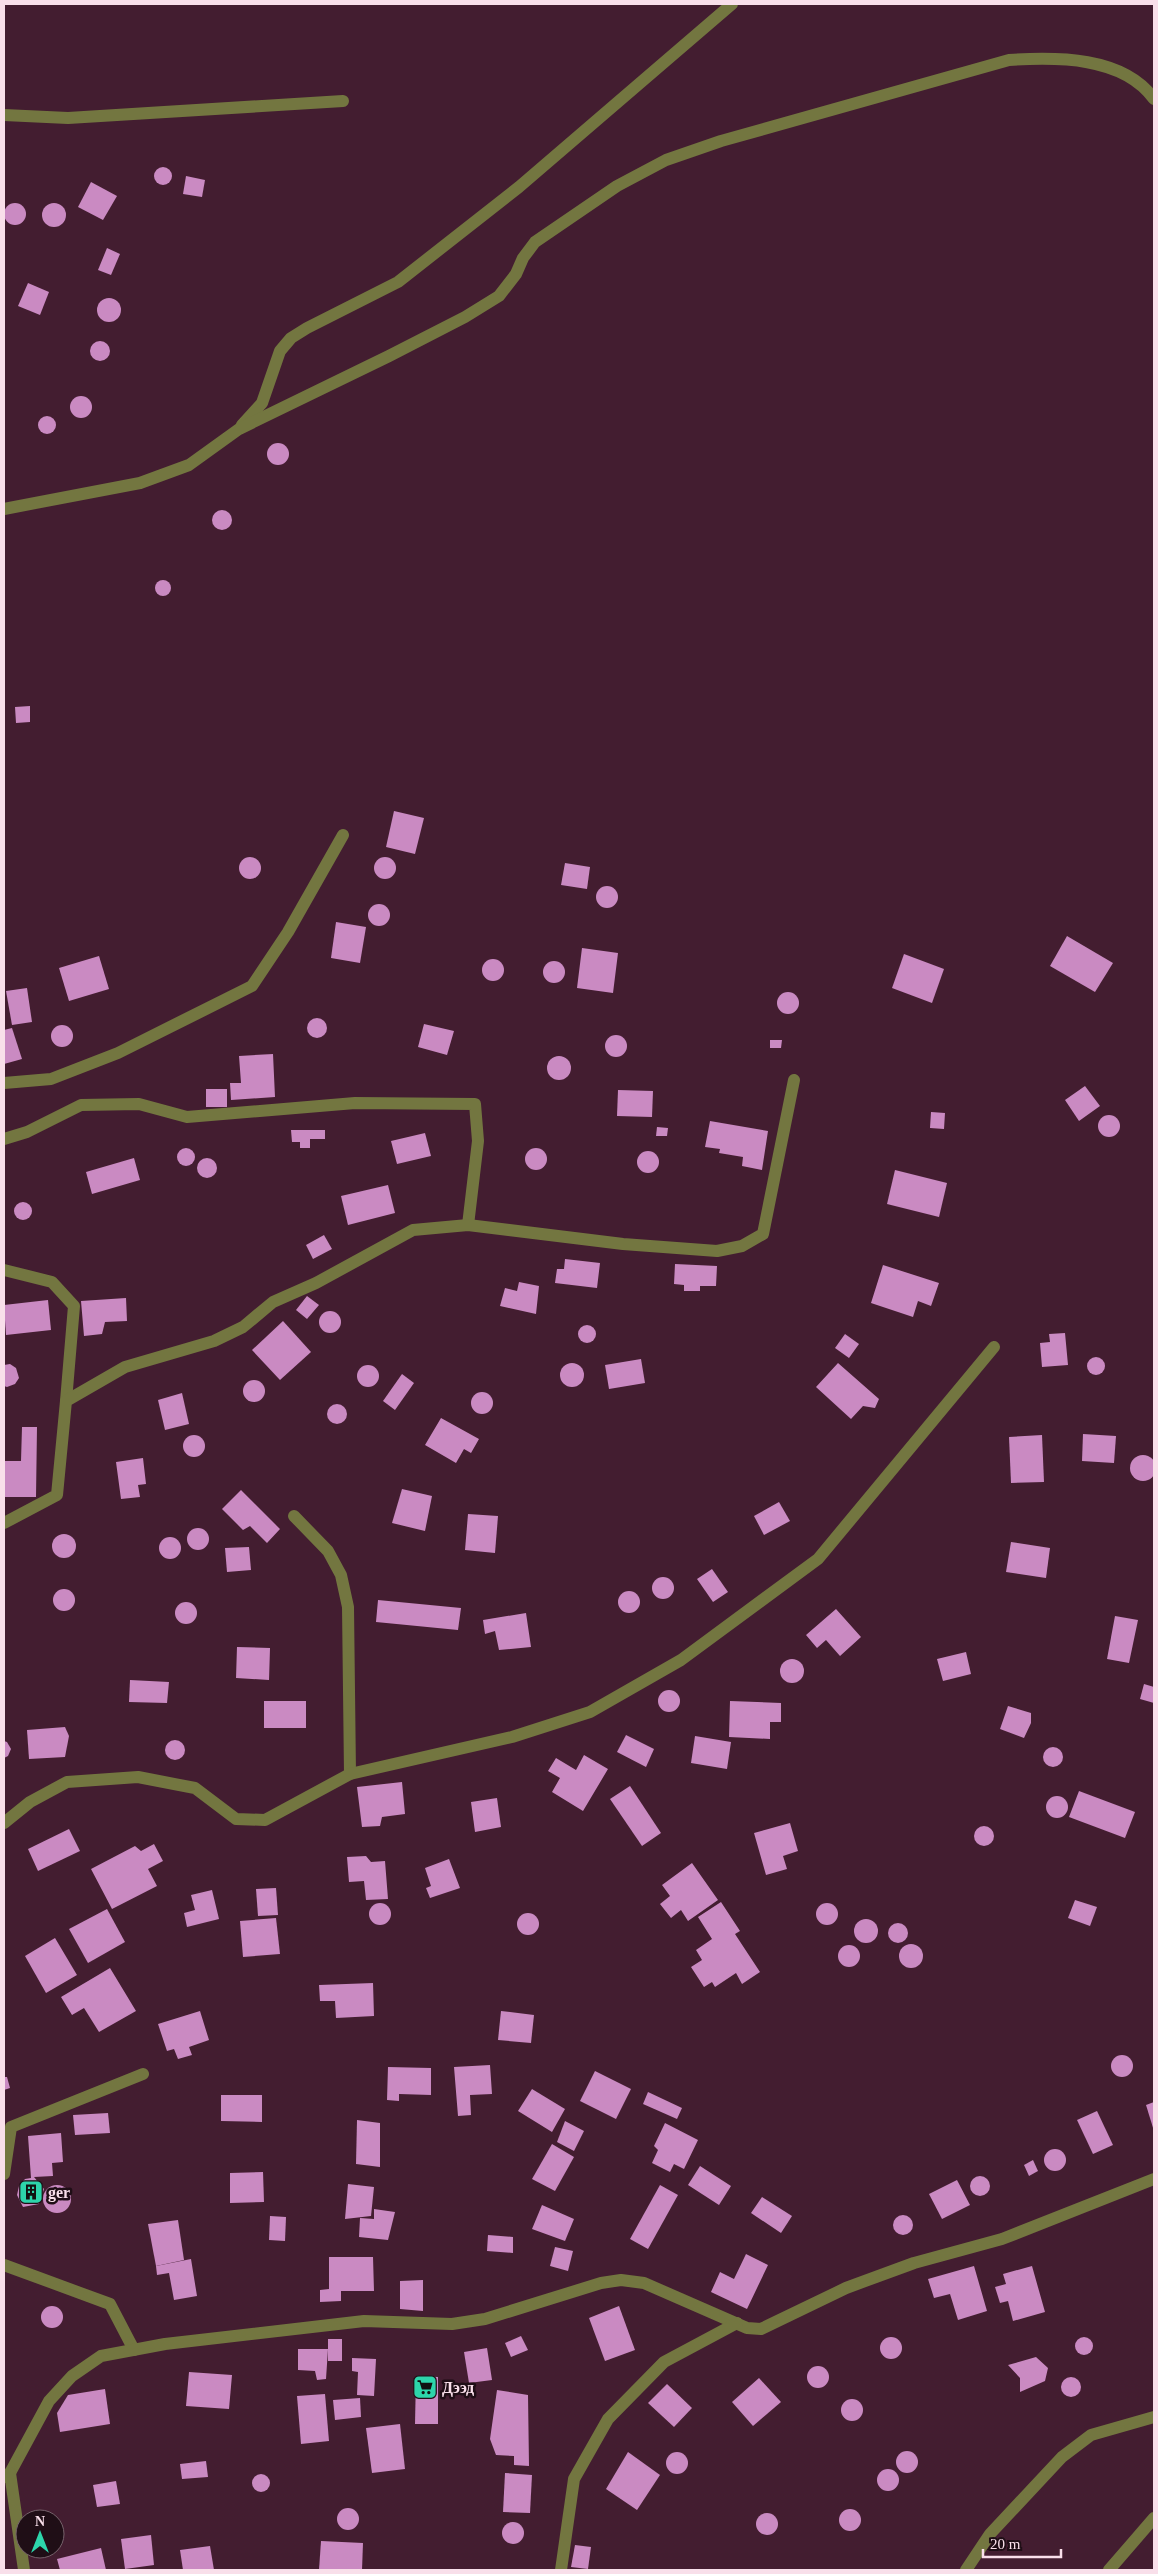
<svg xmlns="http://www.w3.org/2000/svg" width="1158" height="2574" font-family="'Times New Roman',serif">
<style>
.building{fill:#ca8ac2}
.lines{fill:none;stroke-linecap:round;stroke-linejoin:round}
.minor{stroke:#737640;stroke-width:12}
.labels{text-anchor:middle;stroke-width:5;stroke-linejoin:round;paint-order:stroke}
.poi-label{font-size:16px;font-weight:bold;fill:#f9dfea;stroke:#1f0e16;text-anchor:start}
</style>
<rect width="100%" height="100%" fill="#431d30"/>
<g class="building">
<circle cx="163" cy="176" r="9"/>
<path d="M186,176L205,180L202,197L183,194Z"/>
<path d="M91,182L117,196L103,220L78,207Z"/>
<circle cx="15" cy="214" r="11"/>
<circle cx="54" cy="215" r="12"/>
<path d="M107,248L120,254L111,275L98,270Z"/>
<path d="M28,283L49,292L40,315L18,306Z"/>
<circle cx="109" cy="310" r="12"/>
<circle cx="100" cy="351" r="10"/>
<circle cx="81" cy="407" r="11"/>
<circle cx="47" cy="425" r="9"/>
<circle cx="278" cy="454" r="11"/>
<circle cx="222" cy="520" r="10"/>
<circle cx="163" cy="588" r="8"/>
<path d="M30,706V722L16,723L15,707Z"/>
<path d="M394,811L424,818L415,854L386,847Z"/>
<circle cx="385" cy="868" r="11"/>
<circle cx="250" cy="868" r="11"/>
<path d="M565,863L590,867L587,889L561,885Z"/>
<circle cx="607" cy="897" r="11"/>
<circle cx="379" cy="915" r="11"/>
<path d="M336,922L366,927L360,963L331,958Z"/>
<path d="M1067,936L1113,963L1095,992L1050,966Z"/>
<path d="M582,948L618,953L613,993L577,988Z"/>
<path d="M904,954L944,969L932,1003L892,988Z"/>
<path d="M99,956L109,989L69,1001L59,968Z"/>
<circle cx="493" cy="970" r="11"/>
<circle cx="554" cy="972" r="11"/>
<path d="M27,988L32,1022L12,1025L6,991Z"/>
<circle cx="788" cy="1003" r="11"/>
<circle cx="317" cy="1028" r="10"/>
<path d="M424,1024L454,1031L447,1055L418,1047Z"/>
<circle cx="62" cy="1036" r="11"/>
<path d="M12,1028L22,1059L4,1064V1030Z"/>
<circle cx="616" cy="1046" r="11"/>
<path d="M770,1040H782L781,1048H770Z"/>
<path d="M273,1054L275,1097L231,1100L230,1083H241L239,1056Z"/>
<circle cx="559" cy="1068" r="12"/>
<path d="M1085,1086L1100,1106L1079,1121L1065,1100Z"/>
<rect x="206" y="1089" width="21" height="18"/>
<path d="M618,1090L653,1091L652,1117L617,1116Z"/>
<path d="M931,1112L945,1113L944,1129L930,1128Z"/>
<circle cx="1109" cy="1126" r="11"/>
<path d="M710,1121L768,1131L762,1170L742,1166L743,1157L719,1153L720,1149L705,1147Z"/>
<path d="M657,1127L668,1128L667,1136H656Z"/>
<path d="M291,1130H325V1139H310V1148H300V1142H292Z"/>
<path d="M425,1133L431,1156L397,1164L391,1141Z"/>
<circle cx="186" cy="1157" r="9"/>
<circle cx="536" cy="1159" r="11"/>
<circle cx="648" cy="1162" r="11"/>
<path d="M134,1158L140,1180L92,1194L86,1172Z"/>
<circle cx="207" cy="1168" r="10"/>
<path d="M895,1170L947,1183L939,1217L887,1204Z"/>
<path d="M388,1185L395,1213L348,1225L341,1196Z"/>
<circle cx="23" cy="1211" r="9"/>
<path d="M324,1235L332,1249L313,1259L306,1245Z"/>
<path d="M565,1259L600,1263L597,1288L555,1283L557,1269H564Z"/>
<path d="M675,1264L717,1266L716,1286H700V1291H684V1285L674,1284Z"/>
<path d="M883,1265L939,1283L931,1306L918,1301L913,1317L871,1303Z"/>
<path d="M519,1282L539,1286L536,1314L500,1306L505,1288L517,1291Z"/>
<path d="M307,1296L319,1305L307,1319L296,1310Z"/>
<path d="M126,1298L127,1321L105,1322L102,1334L84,1336L81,1301Z"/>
<path d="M48,1300L51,1330L6,1335L4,1305Z"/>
<circle cx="330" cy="1322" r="11"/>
<path d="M283,1321L311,1352L280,1380L252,1350Z"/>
<circle cx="587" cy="1334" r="9"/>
<path d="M1065,1333L1068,1365L1042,1367L1040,1343L1050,1342L1049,1334Z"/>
<path d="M845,1334L859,1344L849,1358L835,1348Z"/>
<circle cx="1096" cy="1366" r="9"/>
<path d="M641,1359L645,1383L609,1389L605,1365Z"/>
<path d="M838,1363L879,1399L875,1408L863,1406L851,1419L816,1387Z"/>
<circle cx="572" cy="1375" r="12"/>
<path d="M10,1364L16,1368L19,1378L15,1384L7,1387L4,1386V1365Z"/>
<circle cx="368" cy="1376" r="11"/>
<path d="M402,1374L414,1383L395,1410L383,1401Z"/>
<circle cx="254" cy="1391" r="11"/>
<circle cx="482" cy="1403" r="11"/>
<path d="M182,1393L189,1424L165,1430L158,1400Z"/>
<circle cx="337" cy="1414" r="10"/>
<path d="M441,1418L479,1439L471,1453L464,1449L456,1463L425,1445Z"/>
<path d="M22,1427H37L36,1497H4V1461H21Z"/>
<path d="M1083,1434L1116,1436L1114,1463L1082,1461Z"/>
<path d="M1042,1435L1044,1482L1011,1483L1009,1437Z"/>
<circle cx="194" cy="1446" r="11"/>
<circle cx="1143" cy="1468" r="13"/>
<path d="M143,1458L146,1484L138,1485L140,1497L121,1499L116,1462Z"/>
<path d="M402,1489L432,1496L425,1531L392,1523Z"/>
<path d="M241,1490L280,1529L267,1543L250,1526L243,1530L222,1509Z"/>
<path d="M779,1502L790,1521L764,1535L754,1516Z"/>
<path d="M468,1514L498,1516L495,1553L465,1550Z"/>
<circle cx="198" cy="1539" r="11"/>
<circle cx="64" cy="1546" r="12"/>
<circle cx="170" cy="1548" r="11"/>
<path d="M1011,1542L1050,1548L1046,1578L1006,1572Z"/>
<path d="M249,1547L251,1570L227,1572L225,1548Z"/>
<path d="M712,1569L728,1592L713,1602L697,1579Z"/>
<circle cx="663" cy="1588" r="11"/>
<circle cx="64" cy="1600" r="11"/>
<circle cx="629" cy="1602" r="11"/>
<path d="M378,1600L461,1608L458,1630L376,1622Z"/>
<circle cx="186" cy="1613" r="11"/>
<path d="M836,1609L861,1637L840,1656L826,1640L817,1648L806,1635Z"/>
<path d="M526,1613L531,1647L499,1650L495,1631L485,1634L483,1620Z"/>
<path d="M1115,1616L1138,1620L1129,1663L1107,1659Z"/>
<path d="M237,1647L270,1648L269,1680L236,1678Z"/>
<path d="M966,1652L971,1674L943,1681L937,1659Z"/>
<circle cx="792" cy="1671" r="12"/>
<path d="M130,1680L169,1682L167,1703L129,1702Z"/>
<path d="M1144,1684L1154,1687V1703L1140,1699Z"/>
<circle cx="669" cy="1701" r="11"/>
<rect x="264" y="1701" width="42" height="27"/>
<path d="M730,1701L781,1703V1722H770V1739L729,1737Z"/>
<path d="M1008,1706L1031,1713V1723L1024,1738L1000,1729Z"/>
<path d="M65,1727L69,1736L65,1757L29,1759L27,1730Z"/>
<path d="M626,1735L654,1749L646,1767L617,1752Z"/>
<path d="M695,1736L731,1742L727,1769L691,1763Z"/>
<circle cx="175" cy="1750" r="10"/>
<path d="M4,1741L7,1742L11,1749L8,1756L4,1758Z"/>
<circle cx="1053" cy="1757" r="10"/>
<path d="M584,1755L608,1769L583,1811L552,1792L560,1778L548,1771L556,1758L576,1770Z"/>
<path d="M402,1782L405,1814L382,1817L380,1826L362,1827L357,1787Z"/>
<path d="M630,1786L661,1833L642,1846L610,1799Z"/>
<path d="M1079,1791L1135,1812L1125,1838L1069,1817Z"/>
<circle cx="1057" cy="1807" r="11"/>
<path d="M497,1798L501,1827L475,1832L471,1802Z"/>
<path d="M790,1823L798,1851L783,1856L787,1869L766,1875L754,1833Z"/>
<circle cx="984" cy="1836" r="10"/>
<path d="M69,1829L80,1851L38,1871L28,1849Z"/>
<path d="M154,1844L163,1861L148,1869L157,1886L112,1909L91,1869L135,1846L141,1851Z"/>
<path d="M366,1856L371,1862L385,1861L388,1899L366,1900L364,1881L349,1882L347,1857Z"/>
<path d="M449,1859L460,1888L430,1898L426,1888L431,1886L425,1868Z"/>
<path d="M692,1863L718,1900L688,1921L681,1910L671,1918L660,1904L670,1896L662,1885Z"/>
<path d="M276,1888L278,1915L258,1916L256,1889Z"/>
<path d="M212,1890L219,1919L187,1927L184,1913L195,1910L191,1895Z"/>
<path d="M1075,1900L1097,1907L1090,1926L1068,1918Z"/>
<path d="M721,1902L740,1931L735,1934L760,1972L742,1984L736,1973L715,1987L712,1982L704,1987L691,1967L702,1960L696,1950L712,1939L698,1917Z"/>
<circle cx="827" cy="1914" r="11"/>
<circle cx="380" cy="1914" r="11"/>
<path d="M107,1909L125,1942L88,1963L69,1929Z"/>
<circle cx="528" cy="1924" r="11"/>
<path d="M276,1918L280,1954L243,1957L240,1921Z"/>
<circle cx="866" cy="1931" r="12"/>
<circle cx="898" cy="1933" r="10"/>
<path d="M55,1938L77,1975L46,1993L25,1956Z"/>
<circle cx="911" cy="1956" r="12"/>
<circle cx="849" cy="1956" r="11"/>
<path d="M110,1968L136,2011L99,2032L84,2008L72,2015L61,1997Z"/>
<path d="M373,1983L374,2016L336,2018L335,2001H320L319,1985Z"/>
<path d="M200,2011L209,2040L189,2047L192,2055L178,2059L174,2049L167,2051L158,2024Z"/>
<path d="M501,2011L534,2015L531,2043L498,2040Z"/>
<circle cx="1122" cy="2066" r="11"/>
<path d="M490,2065L492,2094L470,2095L471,2115L458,2116L454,2067Z"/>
<path d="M388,2067L431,2068V2095L399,2094V2101L387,2100Z"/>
<path d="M595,2071L631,2089L616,2119L580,2101Z"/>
<path d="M4,2077H7L10,2088L4,2090Z"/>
<path d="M532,2089L565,2109L552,2132L518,2111Z"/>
<path d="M648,2092L682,2108L677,2119L643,2104Z"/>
<path d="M221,2095H262V2122L221,2121Z"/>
<path d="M1154,2102V2131L1146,2105Z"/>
<path d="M1097,2111L1113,2145L1093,2154L1077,2120Z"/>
<path d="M108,2113L110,2133L75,2135L73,2115Z"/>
<path d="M357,2120L380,2123V2167L356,2164Z"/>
<path d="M565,2121L584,2131L574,2151L557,2142Z"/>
<path d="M665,2123L698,2140L684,2169L674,2164L670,2172L652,2163L658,2150L654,2146Z"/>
<path d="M61,2133L63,2162L52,2163L53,2176L34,2177L44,2189L39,2204L23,2207L17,2195L19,2186L25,2179L31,2178L28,2136Z"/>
<path d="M552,2144L574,2157L555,2191L532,2179Z"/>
<circle cx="1055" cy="2160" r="11"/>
<path d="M1033,2160L1038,2171L1029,2176L1024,2165Z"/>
<path d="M700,2166L731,2186L719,2205L688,2185Z"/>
<path d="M263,2172L264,2202L230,2203V2173Z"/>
<circle cx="980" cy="2186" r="10"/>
<path d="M957,2180L970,2205L942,2219L929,2194Z"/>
<path d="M348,2184L374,2187L371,2216L345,2219Z"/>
<path d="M660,2185L678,2195L648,2249L630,2239Z"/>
<circle cx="57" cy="2199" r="14"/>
<path d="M762,2197L792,2216L781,2233L751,2213Z"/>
<path d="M542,2205L574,2219L565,2241L532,2229Z"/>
<path d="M374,2209L395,2212L388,2240L359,2237L360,2218L374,2219Z"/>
<circle cx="903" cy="2225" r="10"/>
<path d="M270,2216L286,2217L285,2241L269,2240Z"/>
<path d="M178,2220L184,2260L156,2266L148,2224Z"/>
<path d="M488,2235L513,2237V2253L487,2251Z"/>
<path d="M555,2247L573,2251L568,2271L550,2266Z"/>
<path d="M746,2254L768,2265L747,2309L711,2292L720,2272L734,2279Z"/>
<path d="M329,2257H373L374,2291H341V2301L320,2302V2290L329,2289Z"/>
<path d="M191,2259L197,2296L174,2300L169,2273L157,2275L156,2266Z"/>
<path d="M974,2266L987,2311L958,2320L950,2294L934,2298L928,2279Z"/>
<path d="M1032,2266L1045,2312L1013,2321L1008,2301L1000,2303L995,2287L1006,2284L1003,2274Z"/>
<path d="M423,2280V2311L400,2309V2281Z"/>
<path d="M619,2306L635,2350L605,2361L589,2318Z"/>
<circle cx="52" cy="2317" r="11"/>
<path d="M521,2336L528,2350L511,2357L505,2343Z"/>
<circle cx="1084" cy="2346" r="9"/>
<circle cx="891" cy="2348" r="11"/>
<rect x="328" y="2339" width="14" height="22"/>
<path d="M487,2348L492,2380L469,2383L464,2352Z"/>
<path d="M298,2349H328L326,2379L317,2380L315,2371L298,2370Z"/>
<path d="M1036,2357L1048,2368L1045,2381L1020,2392V2378L1008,2365Z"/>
<path d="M352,2358L376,2359L374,2396L357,2395L358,2372L352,2371Z"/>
<circle cx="818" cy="2377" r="11"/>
<path d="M189,2372L232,2375L229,2409L186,2406Z"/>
<path d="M416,2376L438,2377V2424H415Z"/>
<circle cx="1071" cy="2387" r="10"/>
<path d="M759,2378L781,2402L753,2426L732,2402Z"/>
<path d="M667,2384L692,2408L674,2427L648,2403Z"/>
<path d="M105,2389L110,2424L60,2432L57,2413L68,2395Z"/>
<path d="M497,2390L528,2395L529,2466L514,2465V2456L496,2455L490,2439Z"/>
<path d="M325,2394L329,2441L301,2444L297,2396Z"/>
<path d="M360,2398L361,2417L335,2420L333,2400Z"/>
<circle cx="852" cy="2410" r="11"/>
<path d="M400,2424L405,2469L372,2473L366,2428Z"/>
<circle cx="907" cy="2462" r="11"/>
<path d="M628,2452L660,2475L637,2510L606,2489Z"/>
<circle cx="677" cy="2463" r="11"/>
<path d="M206,2461L208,2477L182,2479L180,2464Z"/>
<circle cx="888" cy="2480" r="11"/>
<path d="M505,2473L532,2475L530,2513L503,2512Z"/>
<circle cx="261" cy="2483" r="9"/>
<path d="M116,2481L120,2504L97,2507L93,2485Z"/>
<circle cx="348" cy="2519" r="11"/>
<circle cx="850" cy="2520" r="11"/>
<circle cx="767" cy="2524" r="11"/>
<circle cx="513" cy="2533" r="11"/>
<path d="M151,2535L154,2565L125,2569L121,2539Z"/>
<path d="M321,2541L363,2543L362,2570H319Z"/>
<path d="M575,2545L591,2547L588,2569L571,2567Z"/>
<path d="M210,2546L214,2570H183L180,2550Z"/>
<path d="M101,2548L106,2570H60L57,2559Z"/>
</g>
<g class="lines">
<g class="minor">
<path d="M4,115L68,118L343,101"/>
<path d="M242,425L262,403L280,351L291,338L307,328L398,282L519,187L732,4"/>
<path d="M4,509L140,483L189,465L239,429L389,356L465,317L499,296L516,274L523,258L535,242L617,186L666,160L721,141L1009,60C1056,57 1123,56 1154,99"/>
<path d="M4,1083L51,1079L118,1053L252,986L288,932L343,835"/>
<path d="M4,1139L27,1132L81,1105L139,1104L187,1117L355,1103L475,1104L478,1141L468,1225"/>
<path d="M4,1270L52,1282L74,1306L66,1401"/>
<path d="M294,1516L328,1551L341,1575L348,1607L350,1774"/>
<path d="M4,1523L57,1495L66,1401L125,1367L214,1341L243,1327L273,1302L316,1283L413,1230L468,1225L623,1244L717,1251L742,1246L763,1234L794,1080"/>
<path d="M4,1823L30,1802L67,1782L138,1777L195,1788L236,1819L265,1820L350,1774L512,1737L590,1712L681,1660L818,1559L994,1347"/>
<path d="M4,2174L11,2127L143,2074"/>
<path d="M4,2265L110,2304L134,2350"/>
<path d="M10,2473L49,2401L72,2376L101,2356L165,2344L364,2321L452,2324L485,2319L601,2283L621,2280L644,2283L747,2328L761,2329L846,2288L914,2263L1002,2239L1154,2179"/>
<path d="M4,2477L10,2473L24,2570"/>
<path d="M561,2570L574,2479L608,2419L664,2362L737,2323"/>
<path d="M966,2570L990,2534L1062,2457L1091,2435L1154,2417"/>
<path d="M1109,2570L1154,2518"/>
</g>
</g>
<defs>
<g id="building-square" transform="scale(1.25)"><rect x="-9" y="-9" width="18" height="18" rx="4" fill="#2dd5ab" stroke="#1f0e16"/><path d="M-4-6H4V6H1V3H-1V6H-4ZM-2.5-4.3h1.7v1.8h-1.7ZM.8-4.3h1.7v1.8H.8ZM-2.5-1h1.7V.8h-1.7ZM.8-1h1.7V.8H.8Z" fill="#111"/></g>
<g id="supermarket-square" transform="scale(1.25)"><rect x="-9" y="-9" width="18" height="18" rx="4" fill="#2dd5ab" stroke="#1f0e16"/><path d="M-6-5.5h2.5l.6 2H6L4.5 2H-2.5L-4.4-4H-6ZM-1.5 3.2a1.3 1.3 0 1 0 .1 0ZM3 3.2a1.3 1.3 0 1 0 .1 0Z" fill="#111"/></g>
</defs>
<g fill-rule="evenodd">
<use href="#building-square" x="31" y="2192"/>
<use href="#supermarket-square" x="425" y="2387"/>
</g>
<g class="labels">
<g class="poi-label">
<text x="48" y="2198">ger</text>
<text x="442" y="2393">Дээд</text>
</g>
</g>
<rect width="1158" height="2574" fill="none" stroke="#f9dfea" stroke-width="10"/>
<g transform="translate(40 2534)"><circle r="24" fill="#1f0e16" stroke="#76626b"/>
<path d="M0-4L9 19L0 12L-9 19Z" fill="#2dd5ab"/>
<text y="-8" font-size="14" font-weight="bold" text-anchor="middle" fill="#f9dfea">N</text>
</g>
<path d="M983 2549v8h78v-8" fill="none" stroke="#f9dfea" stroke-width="2.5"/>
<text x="990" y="2549" font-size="15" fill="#f9dfea" stroke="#1f0e16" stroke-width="4" paint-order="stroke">20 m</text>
</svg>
